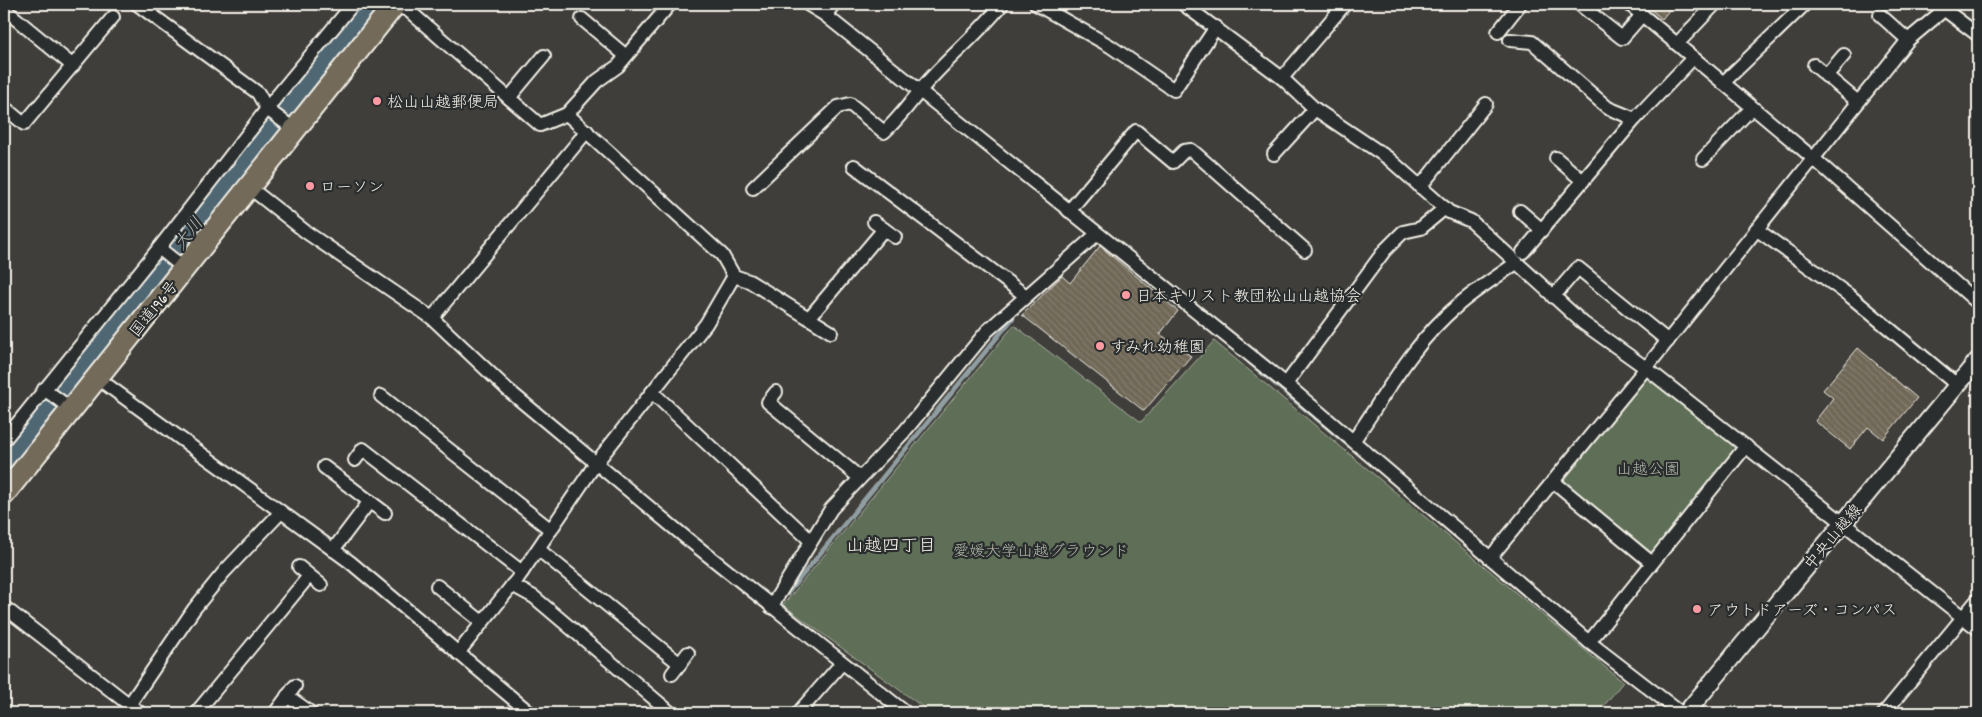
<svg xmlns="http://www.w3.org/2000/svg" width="1982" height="717" font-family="Dekko,'Klee One',sans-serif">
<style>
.park{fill:#5e6e57;stroke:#a9b0a0}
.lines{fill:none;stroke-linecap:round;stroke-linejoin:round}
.stream{stroke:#919ea2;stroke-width:4.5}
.river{stroke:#4f6673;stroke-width:26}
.building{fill:url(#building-back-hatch);stroke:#f4f1e8}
.minor-casing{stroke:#f4f1e8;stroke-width:16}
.tertiary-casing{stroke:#f4f1e8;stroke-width:20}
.trunk-casing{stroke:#f4f1e8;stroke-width:25}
.minor{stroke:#2a2d2e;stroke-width:12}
.tertiary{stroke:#2a2d2e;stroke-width:16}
.trunk{stroke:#736b5a;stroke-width:21}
.poi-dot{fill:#ff9aa2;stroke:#2a2d2e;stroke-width:2}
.labels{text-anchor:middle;stroke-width:4.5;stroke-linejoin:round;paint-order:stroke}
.poi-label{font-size:16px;fill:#f4f1e8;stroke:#2a2d2e;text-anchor:start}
.street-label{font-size:16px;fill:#f4f1e8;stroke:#2a2d2e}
.park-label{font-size:16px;fill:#b0b6a7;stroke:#2a2d2e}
.water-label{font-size:18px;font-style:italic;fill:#b2b9b9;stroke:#2a2d2e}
.neighbourhood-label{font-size:18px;fill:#f4f1e8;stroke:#2a2d2e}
</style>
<defs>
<pattern id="building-back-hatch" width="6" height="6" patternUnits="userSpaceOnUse" patternTransform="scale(1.25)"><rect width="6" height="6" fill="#6f6757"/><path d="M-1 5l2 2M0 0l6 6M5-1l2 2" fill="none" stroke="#847d6f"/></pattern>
</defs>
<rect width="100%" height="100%" fill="#3f3e3a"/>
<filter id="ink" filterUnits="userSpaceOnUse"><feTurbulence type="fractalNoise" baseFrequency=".02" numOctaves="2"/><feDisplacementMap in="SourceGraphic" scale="10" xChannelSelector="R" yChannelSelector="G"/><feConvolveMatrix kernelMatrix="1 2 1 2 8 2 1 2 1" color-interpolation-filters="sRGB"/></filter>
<g filter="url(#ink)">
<g class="park">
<path d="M1014,325L1141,422L1214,341L1623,682L1598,713H931L783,605Z"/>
<path d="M1649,376L1738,447L1651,557L1562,483Z"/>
</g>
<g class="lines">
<g class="stream">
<path d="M1249,362L1348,445"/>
<path d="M787,594L1013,318"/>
</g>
<path class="river" d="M4,462L183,240L268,127L371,4"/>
</g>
<g class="building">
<path d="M1644,4H1674L1662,19Z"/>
<path d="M1100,246L1178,311L1160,334L1191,356L1144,411L1022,315L1062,276L1070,283Z"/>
<path d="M1858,348L1917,398L1883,439L1868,427L1850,449L1815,421L1833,398L1823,390Z"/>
</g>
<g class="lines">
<g class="minor-casing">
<g id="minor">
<path d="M137,4L258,93L267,109L295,130"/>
<path d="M389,4L408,10L540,125L567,114L722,255L734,276L706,324L596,463L518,578L458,653"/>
<path d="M807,4L825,15L1286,384L1589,642L1681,713"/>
<path d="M1036,4L1110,46L1174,90L1216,27"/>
<path d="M1183,4L1282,78L1315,109L1388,158L1449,212L1471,221L1583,323L1646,368L1978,629"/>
<path d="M1579,4L1622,38L1642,15"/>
<path d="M1629,4L1813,158L1978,303"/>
<path d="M1937,4L1978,35"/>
<path d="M4,9L73,66"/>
<path d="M825,15L834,4"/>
<path d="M1880,15L1908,40"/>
<path d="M582,19L626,56"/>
<path d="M1498,32L1520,4"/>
<path d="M1510,40L1532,42L1608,108L1635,119"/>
<path d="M1677,44L1715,4"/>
<path d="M1814,65L1858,102"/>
<path d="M1826,76L1844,55"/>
<path d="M1282,78L1345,4"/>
<path d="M1723,83L1805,4"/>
<path d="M509,98L544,56"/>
<path d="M4,107L24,124L113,17"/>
<path d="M567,114L597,81L618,66L670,4"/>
<path d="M1274,154L1315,109"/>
<path d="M1556,158L1583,181"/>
<path d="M1703,159L1752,108"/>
<path d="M854,166L1026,296"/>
<path d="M1420,187L1486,104"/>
<path d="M250,188L306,232L432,318L508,390L685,537L906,713"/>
<path d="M753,188L838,107L850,104L884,132C902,116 915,95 932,77C955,52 982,30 1002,4"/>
<path d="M1069,211L1136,131L1173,162L1184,151L1191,150L1196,154L1305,250"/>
<path d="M1520,211L1542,230"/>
<path d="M874,222L895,237"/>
<path d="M1756,229L1850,296L1957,385"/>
<path d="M159,248L185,269"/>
<path d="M1523,252L1635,119L1693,58"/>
<path d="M734,276L749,281L831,332"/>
<path d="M1553,297L1578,268L1668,341"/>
<path d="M432,318L587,131"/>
<path d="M809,318L884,229"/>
<path d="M96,377L350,562L530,713"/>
<path d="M1286,384L1385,250L1403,232L1421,228L1445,208"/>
<path d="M44,389L70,408"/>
<path d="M652,392L811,541"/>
<path d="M776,392L768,402L860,478"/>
<path d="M381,396L551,530"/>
<path d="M4,440L159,248L277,96L353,4"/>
<path d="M1354,440C1385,395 1414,342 1457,306C1475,290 1497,277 1516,263"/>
<path d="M355,460L363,449L522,572"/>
<path d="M324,467L385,513"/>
<path d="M1553,481L1652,563"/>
<path d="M538,549L680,664"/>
<path d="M333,550L370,501"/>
<path d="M1490,558L1646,368L1908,40L1951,4"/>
<path d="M299,567L321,585"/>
<path d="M512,585L534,597L671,713"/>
<path d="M437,586L482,622"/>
<path d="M4,607L140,713"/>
<path d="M771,607L831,509L904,432L987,331L1097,234"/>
<path d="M1589,642L1746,446"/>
<path d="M672,674L688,653"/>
<path d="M287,696L311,713"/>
<path d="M129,705L194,609L224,572L281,512"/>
<path d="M196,713L309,576"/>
<path d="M275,713L295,686"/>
<path d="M798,713L842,663"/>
<path d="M1884,713L1978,599"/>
</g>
</g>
<g class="tertiary-casing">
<path id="tertiary" d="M1686,713L1978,360"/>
</g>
<g class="trunk-casing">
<path id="trunk" d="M4,494L395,4"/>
</g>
<use href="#minor" class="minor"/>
<use href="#tertiary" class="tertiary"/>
<use href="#trunk" class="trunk"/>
</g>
</g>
<g class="poi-dot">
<circle cx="377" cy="101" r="5"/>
<circle cx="310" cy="186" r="5"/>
<circle cx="1126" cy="295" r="5"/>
<circle cx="1100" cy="346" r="5"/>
<circle cx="1697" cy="609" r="5"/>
</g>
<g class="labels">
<g class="poi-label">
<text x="387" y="107">松山山越郵便局</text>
<text x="320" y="192">ローソン</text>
<text x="1136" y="301">日本キリスト教団松山山越協会</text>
<text x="1110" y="352">すみれ幼稚園</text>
<text x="1707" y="615">アウトドアーズ・コンパス</text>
</g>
<g class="street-label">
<text transform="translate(153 308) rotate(-51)" y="6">国道196号</text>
<text transform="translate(1832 536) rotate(-50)" y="6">中央山越線</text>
</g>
<g class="park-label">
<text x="1648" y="474">山越公園</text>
<text x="1041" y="556">愛媛大学山越グラウンド</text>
</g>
<g class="water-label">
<text transform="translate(188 233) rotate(-52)" y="6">大川</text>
</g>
<g class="neighbourhood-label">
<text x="891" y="551">山越四丁目</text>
</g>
</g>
<rect width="1982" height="717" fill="none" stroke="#2a2d2e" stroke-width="20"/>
<rect x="10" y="10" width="1962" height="697" fill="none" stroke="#f4f1e8" stroke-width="2" filter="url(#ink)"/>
</svg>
